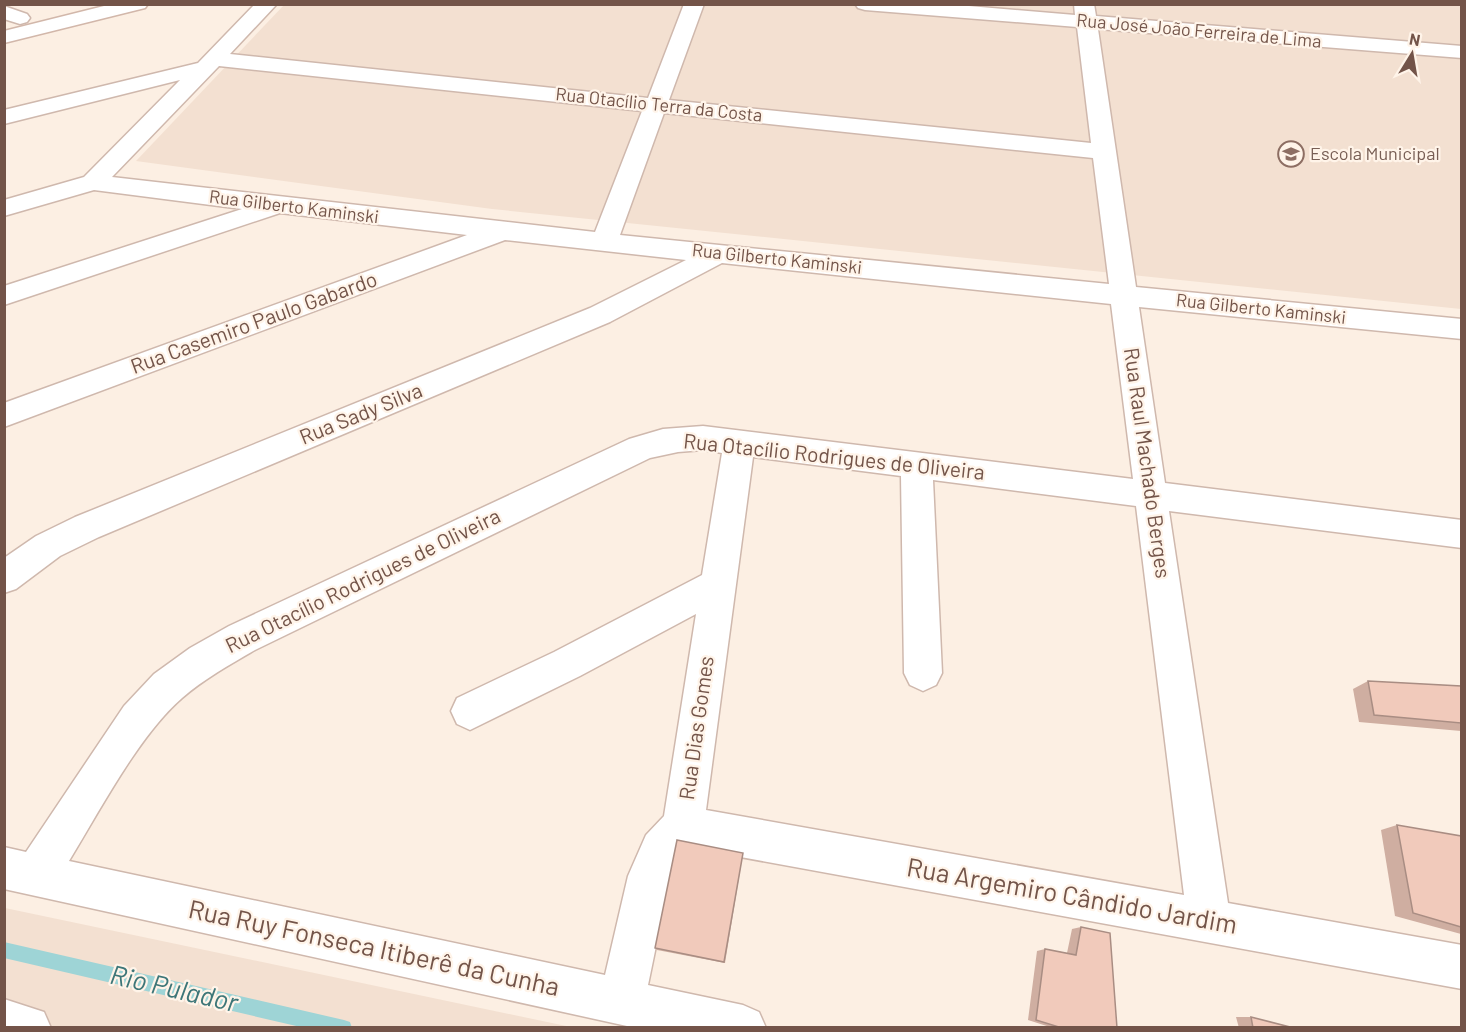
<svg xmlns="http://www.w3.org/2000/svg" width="1466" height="1032" font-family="Barlow,sans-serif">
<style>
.residential{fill:#f3e0d1}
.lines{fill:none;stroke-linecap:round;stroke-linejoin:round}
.stream{fill:#9ed4d6;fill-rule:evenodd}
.street-casing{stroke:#cfb8ad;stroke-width:3}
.secondary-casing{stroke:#d2b7aa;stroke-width:3}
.street{fill:#fff;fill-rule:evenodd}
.secondary{fill:#fff;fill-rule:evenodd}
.wall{fill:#cfaea1}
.building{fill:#f1cabb;stroke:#a98d83;stroke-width:1.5}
.labels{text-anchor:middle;stroke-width:4.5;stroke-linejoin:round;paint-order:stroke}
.far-street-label{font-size:18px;fill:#735449;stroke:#fff4e9}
.far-education-label{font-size:18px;fill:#785e54;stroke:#fff4e9;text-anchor:start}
.street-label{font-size:21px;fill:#735449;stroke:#fff4e9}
.near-street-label{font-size:26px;fill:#735449;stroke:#fff4e9}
.near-water-label{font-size:27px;font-style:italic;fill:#3d7678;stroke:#fff4e9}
</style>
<rect width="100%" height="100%" fill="#fcefe3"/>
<g class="residential">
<path d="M284,5H1461V309L492,209L136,161Z"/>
<path d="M5,908L571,1027H5Z"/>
</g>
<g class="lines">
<path class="stream" d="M4,942L344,1020L350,1022L352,1028H305L4,958Z"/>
<g class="street-casing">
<g id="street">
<path d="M255,4H277L230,54L648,98L684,4H704L669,100L1091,143L1077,27L865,10L858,8L855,4H946L1075,15L1074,4H1094L1096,16L1462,46V58L1098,29L1136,287L1462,319V339L1139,307L1165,483L1462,520V548L1169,511L1228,903L1462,945V989L691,848L676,865L670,878L648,985L743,1005L759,1012L766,1028H636L4,889V847L26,852L124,706L154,674L190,648L229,626L629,439L663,429L703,426L1133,479L1111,304L722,263L610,322L99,537L60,556L16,589L4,593V558L36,536L75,517L590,308L686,260L505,240L4,427V403L467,235L280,213L4,305V286L242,209L94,190L4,216V200L84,177L180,80L4,124V110L198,63ZM219,66L642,111L595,232L112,177ZM664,113L1093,158L1109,284L620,235ZM703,450L722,453L702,575L554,652L457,698L451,711L457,724L470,730L580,676L696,614L664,816L646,835L628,876L605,975L69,861C99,812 139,735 182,698C204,679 229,665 255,650L650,458L678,452ZM753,457L901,476L904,673L910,685L923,691L936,685L942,673L933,480L1136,506L1184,895L706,810Z"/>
<path d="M4,6L27,14L30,18L27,22L20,24L4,19Z"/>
<path d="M4,999L44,1012L51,1028H4Z"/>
</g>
</g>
<g class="secondary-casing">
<path id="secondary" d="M112,4H148L145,8L4,43V31Z"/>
</g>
<use href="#street" class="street"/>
<use href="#secondary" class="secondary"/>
</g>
<g class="wall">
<path d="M1368,681L1461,686V731L1359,722L1353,689Z"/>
<path d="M1397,825L1461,836V934L1395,916L1381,830Z"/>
<path d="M743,853L725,963L657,950L655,948Z"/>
<path d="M1081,927L1117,1028H1053L1028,1020L1037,951L1045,949L1067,953L1072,929Z"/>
<path d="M1236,1017H1251L1294,1028H1239Z"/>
</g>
<g class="building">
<path d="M1368,681L1461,686V723L1374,715Z"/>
<path d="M1397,825L1461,836V927L1413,913Z"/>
<path d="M677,840L743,853L724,962L655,948Z"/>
<path d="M1081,927L1110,933L1117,1028H1062L1036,1020L1045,949L1076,955Z"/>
<path d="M1251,1017L1294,1028H1253Z"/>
</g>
<defs>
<g id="school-ring" transform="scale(1.35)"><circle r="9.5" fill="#fff4e9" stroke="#8d6e63" stroke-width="1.5"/><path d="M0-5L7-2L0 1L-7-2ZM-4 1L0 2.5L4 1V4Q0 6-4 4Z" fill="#8d6e63"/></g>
</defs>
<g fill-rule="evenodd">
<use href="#school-ring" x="1291" y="154"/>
</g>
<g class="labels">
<g class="far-street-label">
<text transform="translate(1199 31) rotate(5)" y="6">Rua José João Ferreira de Lima</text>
<text transform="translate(659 105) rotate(6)" y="6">Rua Otacílio Terra da Costa</text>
<text transform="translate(294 207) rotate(7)" y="6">Rua Gilberto Kaminski</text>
<text transform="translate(777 259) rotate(6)" y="6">Rua Gilberto Kaminski</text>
<text transform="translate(1261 309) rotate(6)" y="6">Rua Gilberto Kaminski</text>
</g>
<g class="far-education-label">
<text x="1310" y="160">Escola Municipal</text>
</g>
<g class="street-label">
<text transform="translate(254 323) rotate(-20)" y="7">Rua Casemiro Paulo Gabardo</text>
<text transform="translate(361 414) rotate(-22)" y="7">Rua Sady Silva</text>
<text transform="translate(834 457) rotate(6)" y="7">Rua Otacílio Rodrigues de Oliveira</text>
<text transform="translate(1147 463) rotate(82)" y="7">Rua Raul Machado Berges</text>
<text transform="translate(363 581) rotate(-26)" y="7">Rua Otacílio Rodrigues de Oliveira</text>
<text transform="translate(697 728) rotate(-82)" y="7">Rua Dias Gomes</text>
</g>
<g class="near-street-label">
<text transform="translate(1072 896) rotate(10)" y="9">Rua Argemiro Cândido Jardim</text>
<text transform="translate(374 948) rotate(12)" y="9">Rua Ruy Fonseca Itiberê da Cunha</text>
</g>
<g class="near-water-label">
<text transform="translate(174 989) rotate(13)" y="9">Rio Pulador</text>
</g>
</g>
<rect width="1466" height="1032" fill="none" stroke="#735449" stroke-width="12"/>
<g transform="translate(1412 54) rotate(11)" stroke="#fff4e9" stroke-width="4.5" paint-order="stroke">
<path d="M0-4.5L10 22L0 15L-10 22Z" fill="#735449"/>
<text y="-9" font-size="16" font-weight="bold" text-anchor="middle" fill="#735449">N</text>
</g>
</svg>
